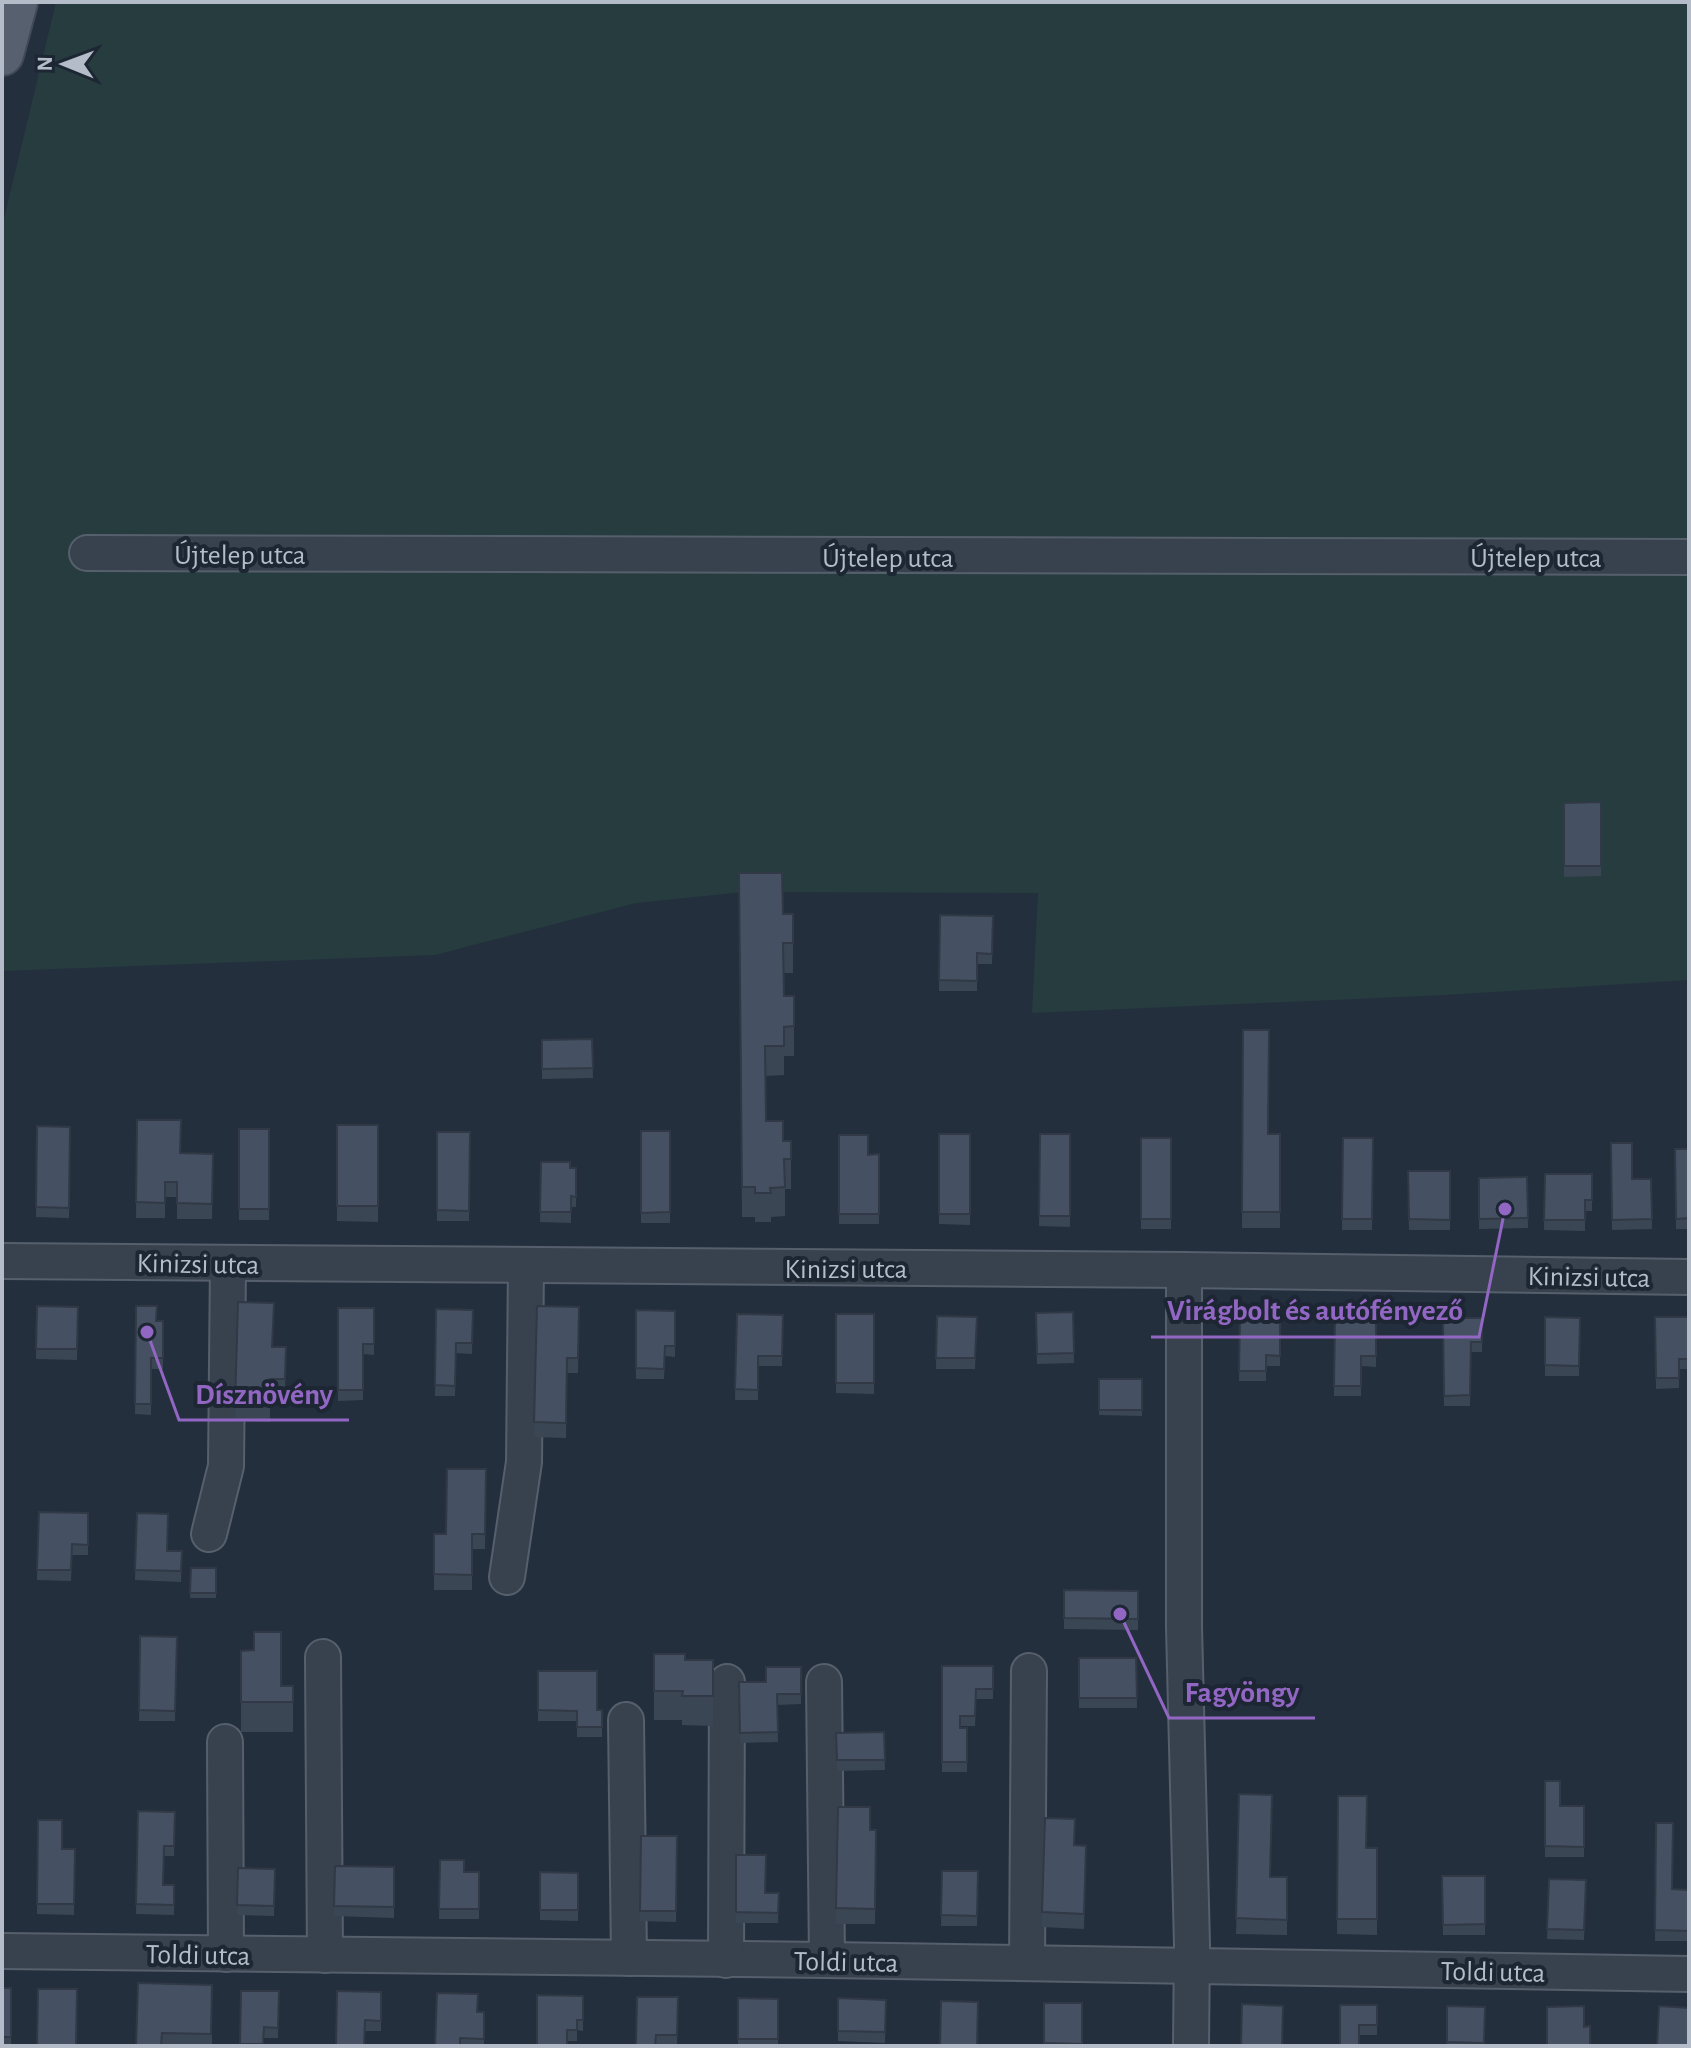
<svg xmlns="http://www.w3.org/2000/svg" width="1691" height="2048" font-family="'Alegreya Sans',sans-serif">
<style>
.green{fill:#263c3f}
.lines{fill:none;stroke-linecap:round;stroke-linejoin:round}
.minor-casing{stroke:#565f6c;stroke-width:38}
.major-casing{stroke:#414a57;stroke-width:46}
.minor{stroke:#38414e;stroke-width:34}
.major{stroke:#56606e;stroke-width:42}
.wall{fill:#3b4654}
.building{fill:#455162;stroke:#303945;stroke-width:2}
.labels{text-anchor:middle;stroke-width:8;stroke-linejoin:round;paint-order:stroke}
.street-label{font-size:28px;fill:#b4bcc9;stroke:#1d2633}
.leader{fill:none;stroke:#9266c3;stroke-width:3}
.callout-dot{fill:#9266c3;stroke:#1d2633;stroke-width:3}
.callout-label{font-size:30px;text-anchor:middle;font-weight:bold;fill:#9266c3;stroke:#1d2633;stroke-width:8;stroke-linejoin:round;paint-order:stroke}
</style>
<rect width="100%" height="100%" fill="#242f3e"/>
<path class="green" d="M56,2H1689V980L1445,995L1032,1013L1038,893L744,892L636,903L435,955L2,971V227Z"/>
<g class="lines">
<g class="minor-casing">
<g id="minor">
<path d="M87,553L1689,557"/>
<path d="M2,1261L1184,1270L1689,1277"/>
<path d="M1184,1270V1627L1192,1945L1191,2046"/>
<path d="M209,1534L226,1466L228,1263"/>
<path d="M507,1577L524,1462L526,1267"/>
<path d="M323,1657L325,1955"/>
<path d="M824,1682L827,1960"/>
<path d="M626,1720L629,1958"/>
<path d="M225,1742L226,1954"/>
<path d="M2,1951L827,1960L1689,1974"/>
<path d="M726,1960L727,1682"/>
<path d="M1027,1963L1029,1671"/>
</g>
</g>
<g class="major-casing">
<path id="major" d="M2,54L16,2"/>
</g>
<use href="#minor" class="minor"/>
<use href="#major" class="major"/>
</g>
<g class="wall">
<path d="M1601,802V876L1564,877V803Z"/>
<path d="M739,873L783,914H793V973H784V996H794V1056H784V1075L765,1076L766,1121L783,1141H791V1189H785V1216L771,1217V1222H755V1217H742Z"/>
<path d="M940,915L993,916L992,964H977V991H939Z"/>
<path d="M1243,1030L1268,1134H1280V1228H1242Z"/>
<path d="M592,1039L593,1078L542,1079V1040Z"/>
<path d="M137,1120L180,1153L213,1154L212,1219H177V1197H165V1218H136Z"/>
<path d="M337,1125H378V1222L337,1221Z"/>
<path d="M37,1126L70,1127L69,1218L36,1217Z"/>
<rect x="239" y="1129" width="30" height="91"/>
<rect x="641" y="1131" width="29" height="92"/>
<path d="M437,1132H470L469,1221H437Z"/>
<path d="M939,1134H970V1225L939,1224Z"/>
<path d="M1040,1134H1070V1227L1039,1226Z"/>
<path d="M839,1135L868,1155L879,1154V1224H839Z"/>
<rect x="1141" y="1138" width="30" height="91"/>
<path d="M1343,1138H1373L1372,1230H1342Z"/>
<path d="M1611,1143L1632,1179H1651L1652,1229L1612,1230Z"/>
<path d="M1675,1149H1689V1229H1676Z"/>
<path d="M541,1162L570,1168H576V1207H571V1223L540,1222Z"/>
<path d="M1408,1171H1450V1230H1409Z"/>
<path d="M1545,1174H1592V1211H1585V1231L1544,1230Z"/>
<path d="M1527,1177L1528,1228L1479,1229V1178Z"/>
<path d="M238,1302L273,1347H286L285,1395L270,1394V1422L235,1421Z"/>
<path d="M37,1306L78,1307L77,1360L36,1359Z"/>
<path d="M136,1306L156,1321H163V1369H151V1415L135,1414Z"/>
<path d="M537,1306L579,1307L578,1373H567L566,1438L534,1437Z"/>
<path d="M338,1308H374V1355L363,1354V1400L338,1401Z"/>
<path d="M436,1309L473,1310L472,1354L456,1353L455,1396H435Z"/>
<path d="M636,1310L675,1311V1357L665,1356L664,1379H636Z"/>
<path d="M1073,1312L1074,1363L1037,1364L1036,1313Z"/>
<path d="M737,1314L783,1315L782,1366H758V1400H735Z"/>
<path d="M836,1314H874V1394L836,1393Z"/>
<path d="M937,1316L977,1317L975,1369H936Z"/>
<path d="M1545,1317L1580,1318L1579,1376H1545Z"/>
<path d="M1655,1317H1689V1369H1679V1388L1656,1389Z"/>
<path d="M1240,1318H1280V1366H1266V1381H1239Z"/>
<path d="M1335,1318H1376V1367L1361,1366V1396H1334Z"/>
<path d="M1443,1318H1482V1352H1471L1470,1406H1444Z"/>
<path d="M1099,1379H1142V1416L1099,1415Z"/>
<path d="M486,1469L485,1549H472V1590H434V1534H446Z"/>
<path d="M39,1512L88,1513V1555H72L71,1581L37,1580Z"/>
<path d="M137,1513L167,1551H182L181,1582L135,1580Z"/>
<path d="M191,1568H216V1598H190Z"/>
<path d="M1064,1590L1138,1591V1630L1064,1629Z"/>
<path d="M140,1636L177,1637L175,1721H139Z"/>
<path d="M241,1651L281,1686H293V1732H241Z"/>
<path d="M654,1654L685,1660H713V1726L682,1725V1720H654Z"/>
<path d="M1079,1658H1136L1137,1708H1079Z"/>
<path d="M942,1666H993V1699H976L975,1726H960V1728H967V1772H942Z"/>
<path d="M801,1667V1704L777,1705L778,1742L740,1743L739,1682H766Z"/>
<path d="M538,1671L597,1710H602V1737H577V1721H538Z"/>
<path d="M884,1732L885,1770L837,1771L836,1733Z"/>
<path d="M1545,1781L1560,1806H1584V1857H1545Z"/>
<path d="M1239,1794L1271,1877H1287V1935L1236,1934Z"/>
<path d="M1338,1796L1366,1848H1377V1935L1337,1934Z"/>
<path d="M838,1807L870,1830H876L875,1924H836Z"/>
<path d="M138,1811L175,1812L174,1856H164V1885H174V1915L136,1914Z"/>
<path d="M38,1820L62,1849H75L74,1915L37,1914Z"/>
<path d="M1656,1823L1672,1889L1689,1890V1941H1655Z"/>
<path d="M641,1836H677L676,1922L640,1921Z"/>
<path d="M1074,1846H1086L1084,1929L1042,1927V1912Z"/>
<path d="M736,1855L765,1893H779L778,1923H736Z"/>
<path d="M440,1860L464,1872H479V1919H439Z"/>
<path d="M335,1866L394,1867V1918L334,1916Z"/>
<path d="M238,1868L275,1869L274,1916L237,1915Z"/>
<path d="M942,1871H978L977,1926H941Z"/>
<path d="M540,1872L578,1873V1921L540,1920Z"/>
<path d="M1442,1876H1485V1935H1443Z"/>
<path d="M1549,1879L1586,1880L1584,1940L1547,1939Z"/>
<path d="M212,1985V2046H136Z"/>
<rect x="2" y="1988" width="9" height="58"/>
<path d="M241,1991H279L278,2038H264V2046H240Z"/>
<path d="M381,1992V2031H365L336,2046Z"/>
<path d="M583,1996V2031L577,2030V2041H567L537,2046Z"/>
<path d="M678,1997L677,2046H636Z"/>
<path d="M738,1998L778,1999V2046H738Z"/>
<path d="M838,1998L886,2000L885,2043L838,2041Z"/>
<rect x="1044" y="2003" width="38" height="43"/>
<path d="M1377,2005V2035H1359L1340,2046Z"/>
<path d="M1447,2006L1485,2007L1484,2046H1447Z"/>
<path d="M478,2012H484V2046H435Z"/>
</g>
<g class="building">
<path d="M1601,802V866H1564V803Z"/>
<path d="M739,873H782L783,914H793V943H783L784,996H794V1026L784,1027V1046H765L766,1121H783V1141H791V1159H784L785,1187L770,1188L771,1193H755V1187H742Z"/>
<path d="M940,915L993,916L992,954L977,953V981L939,980Z"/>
<path d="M1243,1030H1269L1268,1134H1280V1212H1242Z"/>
<path d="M592,1039L593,1068L542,1069V1040Z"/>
<path d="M137,1120H181L180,1153L213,1154L212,1204L177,1203V1182H165V1203L136,1202Z"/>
<rect x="337" y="1125" width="41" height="81"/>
<path d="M37,1126L70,1127L69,1208L36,1207Z"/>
<rect x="239" y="1129" width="30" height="80"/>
<path d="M641,1131H670V1212L641,1213Z"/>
<path d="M437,1132H470L469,1211L437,1210Z"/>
<rect x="939" y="1134" width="31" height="80"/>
<path d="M1040,1134H1070V1216H1039Z"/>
<path d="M839,1135H868V1155L879,1154V1214H839Z"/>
<rect x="1141" y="1138" width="30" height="81"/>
<path d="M1343,1138H1373L1372,1219H1342Z"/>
<path d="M1611,1143H1632V1179H1651L1652,1219L1612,1220Z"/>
<path d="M1675,1149H1689V1218L1676,1219Z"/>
<path d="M541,1162H570V1168H576V1197L571,1196V1212H540Z"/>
<path d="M1408,1171H1450V1220L1409,1219Z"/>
<path d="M1545,1174H1592V1200H1585V1220H1544Z"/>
<path d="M1527,1177L1528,1218L1479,1219V1178Z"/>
<path d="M238,1302L274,1303L272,1347H286L285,1379H270V1406L235,1405Z"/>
<path d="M37,1306L78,1307L77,1349H36Z"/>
<path d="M136,1306H157L156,1321H163V1358H151V1404H135Z"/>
<path d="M537,1306L579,1307L578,1358H567L566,1423L534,1422Z"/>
<path d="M338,1308H374V1344H363V1390H338Z"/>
<path d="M436,1309L473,1310L472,1343H456L455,1386L435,1385Z"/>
<path d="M636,1310L675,1311V1346H665L664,1369L636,1368Z"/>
<path d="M1073,1312L1074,1353L1037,1354L1036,1313Z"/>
<path d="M737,1314L783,1315L782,1356H758V1390L735,1389Z"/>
<rect x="836" y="1314" width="38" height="69"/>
<path d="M937,1316L977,1317L975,1358H936Z"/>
<path d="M1545,1317L1580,1318L1579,1366L1545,1365Z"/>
<path d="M1655,1317H1689V1359H1679V1378H1656Z"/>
<path d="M1240,1318H1280V1356L1266,1355V1371H1239Z"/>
<path d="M1335,1318H1376V1356H1361V1386H1334Z"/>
<path d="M1443,1318H1482V1342H1471L1470,1395L1444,1396Z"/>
<rect x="1099" y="1379" width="43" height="31"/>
<path d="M447,1469H486L485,1534H472V1575L434,1574V1534H446Z"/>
<path d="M39,1512L88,1513V1545L72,1544L71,1570H37Z"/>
<path d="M137,1513L168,1514L167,1551H182L181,1571L135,1570Z"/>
<path d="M191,1568H216V1593H190Z"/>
<path d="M1064,1590L1138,1591V1619L1064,1618Z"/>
<path d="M254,1632H281V1686H293V1702H241V1651L254,1650Z"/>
<path d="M140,1636L177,1637L175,1711L139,1710Z"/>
<path d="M654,1654H685V1660H713V1696H682L683,1691H654Z"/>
<path d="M1079,1658H1136L1137,1698H1079Z"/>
<path d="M942,1666H993V1689H976L975,1716H960V1728H967V1762H942Z"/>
<path d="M766,1667H801V1694H777L778,1732L740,1733L739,1682H766Z"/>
<path d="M538,1671H597V1710H602V1727H577V1711L538,1710Z"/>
<path d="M884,1732L885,1760H837L836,1733Z"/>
<path d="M1545,1781H1560V1806H1584V1847L1545,1846Z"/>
<path d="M1239,1794L1272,1795L1270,1877H1287V1920L1236,1918Z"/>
<path d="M1338,1796H1367L1366,1848H1377V1919H1337Z"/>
<path d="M838,1807H870V1830H876L875,1909L836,1908Z"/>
<path d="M138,1811L175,1812L174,1846H164L163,1885H174V1905L136,1904Z"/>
<path d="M1045,1818L1075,1819L1074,1845L1086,1846L1084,1914L1042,1912Z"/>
<path d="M38,1820H62V1849H75L74,1904H37Z"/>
<path d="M1656,1823H1673L1672,1889L1689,1890V1931L1655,1930Z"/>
<path d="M641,1836H677L676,1911H640Z"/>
<path d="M736,1855H766L765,1893H779L778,1913L736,1912Z"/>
<path d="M440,1860H464V1872H479V1909H439Z"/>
<path d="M335,1866L394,1867V1907L334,1906Z"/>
<path d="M238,1868L275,1869L274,1906L237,1905Z"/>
<path d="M942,1871H978L977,1916L941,1915Z"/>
<path d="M540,1872L578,1873V1910H540Z"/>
<path d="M1442,1876H1485V1924L1443,1925Z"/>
<path d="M1549,1879L1586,1880L1584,1930L1547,1929Z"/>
<path d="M138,1983L212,1985L211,2034L162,2033L161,2046H136Z"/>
<rect x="2" y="1988" width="9" height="49"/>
<path d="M38,1989H77L76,2046H37Z"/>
<path d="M241,1991H279L278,2028L264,2027L263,2044H240Z"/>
<path d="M337,1991L381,1992V2021L365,2020L364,2046H336Z"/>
<path d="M437,1993L478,1994L477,2012H484V2039L460,2038V2046H435Z"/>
<path d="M537,1995L583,1996V2020H577V2030H567V2046H537Z"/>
<path d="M637,1997H678L677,2035H656L655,2046H636Z"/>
<path d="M738,1998L778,1999V2039H738Z"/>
<path d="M838,1998L886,2000L885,2032L838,2031Z"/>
<path d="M941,2001L978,2002L977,2046H940Z"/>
<path d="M1044,2003H1082V2044L1044,2043Z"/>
<path d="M1242,2004L1283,2006L1282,2046H1241Z"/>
<path d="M1340,2005H1377V2025H1359V2046H1340Z"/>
<path d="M1447,2006L1485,2007L1484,2043L1447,2042Z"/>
<path d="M1584,2006V2027L1590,2026V2046H1547V2007Z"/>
<path d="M1659,2006L1689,2008V2046H1657Z"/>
</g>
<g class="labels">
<g class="street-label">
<text x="240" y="564">Újtelep utca</text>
<text x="888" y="567">Újtelep utca</text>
<text x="1536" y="567">Újtelep utca</text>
<text transform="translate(198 1263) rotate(1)" y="10">Kinizsi utca</text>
<text x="846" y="1278">Kinizsi utca</text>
<text transform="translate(1589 1276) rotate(1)" y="10">Kinizsi utca</text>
<text transform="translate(198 1954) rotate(1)" y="10">Toldi utca</text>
<text transform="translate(846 1961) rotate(1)" y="10">Toldi utca</text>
<text transform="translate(1493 1971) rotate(1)" y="10">Toldi utca</text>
</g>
</g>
<path class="leader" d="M1505 1209L1479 1337H1151M147 1332L179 1420H349M1120 1614L1169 1718H1315"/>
<g class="callout-dot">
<circle cx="1505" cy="1209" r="8"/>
<circle cx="147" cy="1332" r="8"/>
<circle cx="1120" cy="1614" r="8"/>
</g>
<g class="callout-label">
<text x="1315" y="1320">Virágbolt és autófényező</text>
<text x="264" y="1404">Dísznövény</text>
<text x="1242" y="1702">Fagyöngy</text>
</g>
<rect width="1691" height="2048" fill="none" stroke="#b4bcc9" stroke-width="8"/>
<g transform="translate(64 64) rotate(271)" stroke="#1d2633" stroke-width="6" paint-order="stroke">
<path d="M0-6L14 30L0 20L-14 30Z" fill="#b4bcc9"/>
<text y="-12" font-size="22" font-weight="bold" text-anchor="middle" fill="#b4bcc9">N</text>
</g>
</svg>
